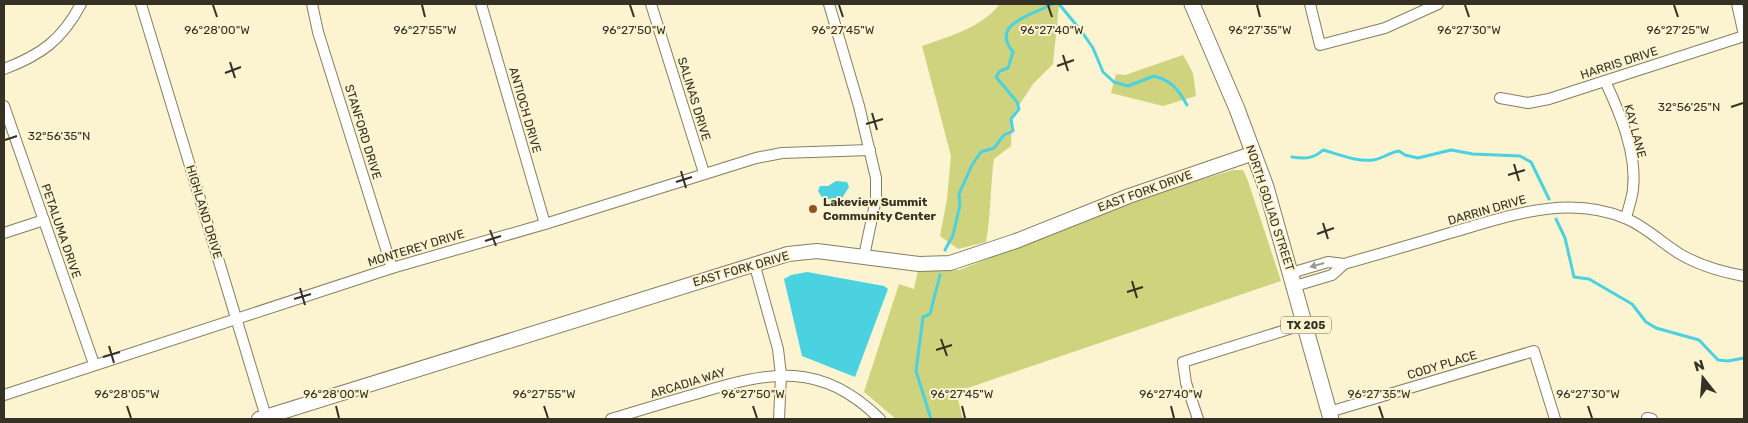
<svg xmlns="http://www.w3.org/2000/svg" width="1748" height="423" font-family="Rubik,sans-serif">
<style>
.green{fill:#cfd37d}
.water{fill:#4bd2e1}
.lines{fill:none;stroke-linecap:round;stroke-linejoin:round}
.stream{stroke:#4bd2e1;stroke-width:3}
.street-casing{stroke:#867e60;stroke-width:12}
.secondary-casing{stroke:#867e60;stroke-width:16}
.primary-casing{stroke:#867e60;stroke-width:17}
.street{stroke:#fff;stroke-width:10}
.secondary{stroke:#fff;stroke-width:14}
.primary{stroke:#fff;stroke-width:15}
.oneway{fill:#9a9892}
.ticks{fill:none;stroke:#353124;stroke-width:2}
.poi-dot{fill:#955124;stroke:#fcf3d1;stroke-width:2}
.labels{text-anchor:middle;stroke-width:4;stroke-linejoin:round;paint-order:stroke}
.shield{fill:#fcf3d1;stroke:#716b58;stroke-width:1}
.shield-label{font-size:11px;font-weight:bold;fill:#353124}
.street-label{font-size:12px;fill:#353124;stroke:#fcf3d1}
.poi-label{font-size:12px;font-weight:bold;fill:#353124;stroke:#fcf3d1;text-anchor:start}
.ticks-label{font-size:12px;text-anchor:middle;fill:#353124;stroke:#fcf3d1;stroke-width:4;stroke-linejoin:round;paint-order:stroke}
</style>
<rect width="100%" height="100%" fill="#fcf3d1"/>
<g class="green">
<path d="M1000,4H1059L1053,64L1033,84L1012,116L1011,146L994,159C990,187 991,215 986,242L958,249L940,236L947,199L951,156L922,46C950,36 981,28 1000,4Z"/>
<path d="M1183,55L1193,73L1196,96L1163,106L1111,93L1116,74L1125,75Z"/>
<path d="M1233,170H1243L1248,181L1281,281L956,392L963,419H896L864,392L899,284L914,289L918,270H959L1159,192Z"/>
</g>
<g class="water">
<path d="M836,181L847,182L849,187L837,206L831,199H823L818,191L820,186H828Z"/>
<path d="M807,272L884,286L888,289L855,377L802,356L784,279L791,275Z"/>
</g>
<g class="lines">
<g class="stream">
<path d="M1059,4L1082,32L1093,48L1103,72L1114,82L1128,86L1154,76C1172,81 1178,89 1187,105"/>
<path d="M1292,157C1305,159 1313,159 1323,150C1338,154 1356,162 1373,160C1382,159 1390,152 1399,151L1405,155L1418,158L1451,150L1473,154L1520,156L1531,162L1549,199"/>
<path d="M1556,219L1565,238L1574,277L1589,279L1632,304L1646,322L1656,328L1699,340L1718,360L1728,361L1744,358"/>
<path d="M945,250L953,235L960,205L959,194L972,165L981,152L994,148L1004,135L1013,131L1011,119L1019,109L1017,102L996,77L1000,71L1008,68L1013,52C989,23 1034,15 1052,4"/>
<path d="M931,419L916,371L923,317L930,314L940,275"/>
<path d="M1743,419H1744"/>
</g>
<g class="street-casing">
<g id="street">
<path d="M141,4L266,417"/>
<path d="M312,4L318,32L392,268"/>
<path d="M481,4L545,224"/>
<path d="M651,4L704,173"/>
<path d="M829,4L859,106L876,178V199L864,256"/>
<path d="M1310,4L1320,45L1385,28L1438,4"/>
<path d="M1737,4L1744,35"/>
<path d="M4,69C41,55 62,40 81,4"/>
<path d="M1605,81C1620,113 1637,153 1633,189C1632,199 1628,209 1626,218"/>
<path d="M1500,98L1528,103L1549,99L1744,36"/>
<path d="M4,106L94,364"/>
<path d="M4,233L44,220"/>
<path d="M754,263L778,349L781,375L779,419"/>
<path d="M1291,273L1328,262L1344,264"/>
<path d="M1295,286L1332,275L1344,264C1379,254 1414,244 1450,233C1506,217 1568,193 1627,219C1646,227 1662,243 1680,254C1700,266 1722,272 1744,276"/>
<path d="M4,395L392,268L545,224L756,158L782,153L870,150"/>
<path d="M1329,412L1534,351L1555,419"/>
<path d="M1647,418L1652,419"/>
<path d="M611,419C641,410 670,401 699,393C771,371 821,361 880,419"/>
<path d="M1198,419L1186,383L1183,362L1305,324"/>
</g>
</g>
<g class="secondary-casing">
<path id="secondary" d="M259,419L788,254L817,251L919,264L950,263L1016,241L1129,196L1254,153"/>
</g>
<g class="primary-casing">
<path id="primary" d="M1192,4L1237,109L1266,187L1331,419"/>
</g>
<use href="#street" class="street"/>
<use href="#secondary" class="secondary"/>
<use href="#primary" class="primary"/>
</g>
<defs><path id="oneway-solid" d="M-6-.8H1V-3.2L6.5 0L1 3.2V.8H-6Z" transform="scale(1.25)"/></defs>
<use class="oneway" href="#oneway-solid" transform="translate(1317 265) rotate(164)"/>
<path class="ticks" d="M213,5L217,17M422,5L425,17M630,5L634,17M839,5L843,17M1048,5L1052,17M1257,5L1260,17M1465,5L1469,17M1674,5L1678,17M1063,55L1068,71M230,62L235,78M1057,66L1074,60M225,73L241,67M1731,107L1743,103M872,113L877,130M866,124L883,119M5,140L17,136M1514,164L1519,181M681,171L686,188M1508,175L1525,170M676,182L692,177M1323,223L1328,239M490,230L496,246M1317,234L1334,228M485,241L501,236M1132,281L1137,298M300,288L305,305M1127,292L1143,287M294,299L311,294M941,339L947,356M109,346L114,363M936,350L952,345M103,357L120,352M127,406L131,418M336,406L339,418M544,406L548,418M753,406L757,418M962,406L965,418M1171,406L1174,418M1379,406L1383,418M1588,406L1592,418"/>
<circle class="poi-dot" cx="813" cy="209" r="5"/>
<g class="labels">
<rect class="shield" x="1281" y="316.5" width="50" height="17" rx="4"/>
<g class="shield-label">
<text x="1306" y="329">TX 205</text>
</g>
<g class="street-label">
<text transform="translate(1619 63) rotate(-18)" y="4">HARRIS DRIVE</text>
<text transform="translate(694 99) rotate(73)" y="4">SALINAS DRIVE</text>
<text transform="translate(525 110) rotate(74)" y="4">ANTIOCH DRIVE</text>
<text transform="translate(1635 131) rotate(75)" y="4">KAY LANE</text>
<text transform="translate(363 132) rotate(73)" y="4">STANFORD DRIVE</text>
<text transform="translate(1145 191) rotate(-20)" y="4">EAST FORK DRIVE</text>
<text transform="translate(1270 208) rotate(72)" y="4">NORTH GOLIAD STREET</text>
<text transform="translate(1487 210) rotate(-16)" y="4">DARRIN DRIVE</text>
<text transform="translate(204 212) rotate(73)" y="4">HIGHLAND DRIVE</text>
<text transform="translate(61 231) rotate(71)" y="4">PETALUMA DRIVE</text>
<text transform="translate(416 248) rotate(-17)" y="4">MONTEREY DRIVE</text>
<text transform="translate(741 269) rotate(-16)" y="4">EAST FORK DRIVE</text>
<text transform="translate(1442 365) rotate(-17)" y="4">CODY PLACE</text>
<text transform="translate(688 383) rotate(-17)" y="4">ARCADIA WAY</text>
</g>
<g class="poi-label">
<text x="823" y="206">Lakeview Summit<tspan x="823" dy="14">Community Center</tspan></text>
</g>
</g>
<g class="ticks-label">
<text x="217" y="34">96°28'00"W</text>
<text x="425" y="34">96°27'55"W</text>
<text x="634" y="34">96°27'50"W</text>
<text x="843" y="34">96°27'45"W</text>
<text x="1052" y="34">96°27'40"W</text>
<text x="1260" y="34">96°27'35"W</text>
<text x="1469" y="34">96°27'30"W</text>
<text x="1678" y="34">96°27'25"W</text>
<text x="1689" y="111">32°56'25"N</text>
<text x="59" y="140">32°56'35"N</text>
<text x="127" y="398">96°28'05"W</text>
<text x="336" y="398">96°28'00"W</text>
<text x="544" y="398">96°27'55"W</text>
<text x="753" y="398">96°27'50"W</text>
<text x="962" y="398">96°27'45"W</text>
<text x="1171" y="398">96°27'40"W</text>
<text x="1379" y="398">96°27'35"W</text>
<text x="1588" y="398">96°27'30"W</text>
</g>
<rect width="1748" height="423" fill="none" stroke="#353124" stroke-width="10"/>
<g transform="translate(1703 378) rotate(343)" stroke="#fcf3d1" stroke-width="4" paint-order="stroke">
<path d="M0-4L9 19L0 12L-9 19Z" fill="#353124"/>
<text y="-8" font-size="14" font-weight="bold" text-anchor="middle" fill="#353124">N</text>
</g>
</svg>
